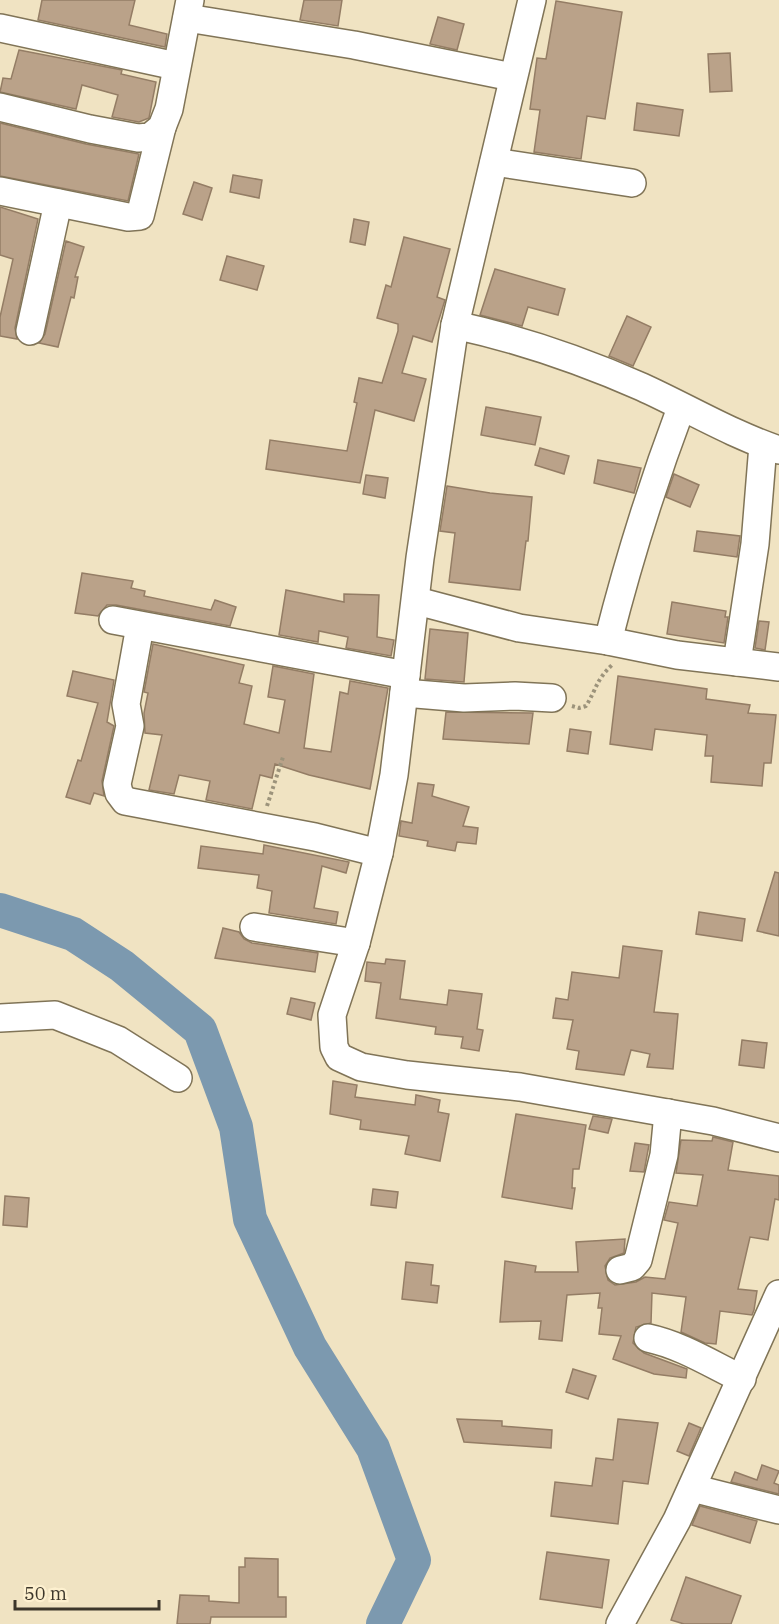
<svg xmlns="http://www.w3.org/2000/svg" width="779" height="1624" font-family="'IBM Plex Serif',serif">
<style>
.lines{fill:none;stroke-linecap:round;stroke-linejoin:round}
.river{stroke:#7c99af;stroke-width:34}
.building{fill:#baa289;stroke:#947d65;stroke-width:1.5}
.minor-casing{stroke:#807457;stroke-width:30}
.path{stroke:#9c937b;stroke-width:4;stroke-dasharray:3 3;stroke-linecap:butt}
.minor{stroke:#fff;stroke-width:27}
</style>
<rect width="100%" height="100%" fill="#f0e3c2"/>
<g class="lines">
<path class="river" d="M0,910L73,934L122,966L200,1030L236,1127L250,1219L310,1347L373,1448L414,1560L383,1624"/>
</g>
<g class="building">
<path d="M42,0H135L129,25L167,34L165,47L38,20Z"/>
<path d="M304,0H342L338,26L300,20Z"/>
<path d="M556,1L622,12L605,119L587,116L581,159L534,152L540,110L530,109L537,58L546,59Z"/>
<path d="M438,17L464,24L457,50L430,44Z"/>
<path d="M19,50L122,70L121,74L156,82L149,118L139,122L112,117L118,95L82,85L76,109L0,92L3,78L11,79Z"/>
<path d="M730,53L732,91L710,92L708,54Z"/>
<path d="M637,103L683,110L679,136L634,130Z"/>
<path d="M0,123L86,144L139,154L128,201L0,176Z"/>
<path d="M233,175L262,180L259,198L230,192Z"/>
<path d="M194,182L212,188L202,220L183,214Z"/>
<path d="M0,207L38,219L15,328L17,339L0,336V317L13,259L0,255Z"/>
<path d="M354,219L369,222L365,245L350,242Z"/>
<path d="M404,237L450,249L437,297L445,300L432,342L413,336L402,373L426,379L414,421L375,410L360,483L266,469L270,440L347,451L357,403L354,402L359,378L382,383L398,331V324L377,318L386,285L391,287Z"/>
<path d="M66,241L84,247L75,277H78L74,298L71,297L58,347L39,343L45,334Z"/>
<path d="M227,256L264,266L257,290L220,280Z"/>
<path d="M495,269L565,289L558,315L528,307L522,326L480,315Z"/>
<path d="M627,316L651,327L633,366L609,356Z"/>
<path d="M486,407L541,417L535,445L481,435Z"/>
<path d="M540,448L569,456L564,474L535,465Z"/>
<path d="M598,460L641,468L634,493L594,483Z"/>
<path d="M674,474L699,485L690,507L666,497Z"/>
<path d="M366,475L388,478L385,498L363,494Z"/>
<path d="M447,486L490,493L532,497L528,541H526L520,590L449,582L455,533L440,531Z"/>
<path d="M697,531L740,536L737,557L694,551Z"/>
<path d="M82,573L133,581L131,588L145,591L144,596L211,610L215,600L236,607L230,626L116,605H107L98,616L75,613Z"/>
<path d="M286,590L344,602V594L379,595L377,637L394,640L391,656L346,648L348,637L319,631L318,642L279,635Z"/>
<path d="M672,602L726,611L725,617H728L724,643L667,634Z"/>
<path d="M759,621L769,622L765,650L755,648Z"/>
<path d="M430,629L468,633L464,682L425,679Z"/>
<path d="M153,644L244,665L239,683L252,686L244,724L279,733L285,700L268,697L273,666L314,674L304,748L331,752L340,692L348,694L350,681L388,688L370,789L309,775L275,764L272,778L260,775L252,809L206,800L210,781L179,775L174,794L149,790L162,735L145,733L144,713L148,693L144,692Z"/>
<path d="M73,671L114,680L107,722L114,726L102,781L104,796L94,793L90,804L66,797L78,760L81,761L98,703L67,696Z"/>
<path d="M618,676L707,689L706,699L750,705L748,713L776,715L771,763H764L762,786L711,782L713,756H705L707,735L655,729L652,750L610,744Z"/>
<path d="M446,712L533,713L529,744L443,739Z"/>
<path d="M570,729L591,732L588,754L567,751Z"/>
<path d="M418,783L434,785L432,796L469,807L463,826L478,828L476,844L457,842L455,851L427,846L428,841L399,836L401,821L412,823Z"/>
<path d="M264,845L349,862L346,873L322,866L314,908L338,912L336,924L269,913L272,891L257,888L259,875L198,868L201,846L263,854Z"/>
<path d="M775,872L779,873V936L757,931Z"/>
<path d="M699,912L745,919L742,941L696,934Z"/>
<path d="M223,928L239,932L244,939L252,943L318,953L315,972L215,958Z"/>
<path d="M623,946L662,951L654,1012L678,1014L673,1069L647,1067L650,1054L631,1050L624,1075L576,1069L579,1051L567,1049L573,1020L553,1018L556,998L568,1000L572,972L619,978Z"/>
<path d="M386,959L405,961L400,999L447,1005L449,990L482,994L477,1029L483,1030L479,1051L461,1048L463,1037L435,1034L436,1027L376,1018L381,983L365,981L367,962L385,964Z"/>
<path d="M291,998L315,1003L311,1020L287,1014Z"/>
<path d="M742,1040L767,1043L764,1068L739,1065Z"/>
<path d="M333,1081L357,1085L355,1097L415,1105L416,1095L440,1100L438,1112L449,1114L440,1161L405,1154L409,1136L360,1129L361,1120L330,1114Z"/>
<path d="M516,1114L586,1125L579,1169H573L572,1188H575L572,1209L502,1197Z"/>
<path d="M593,1116L612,1119L608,1133L589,1129Z"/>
<path d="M713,1137L733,1142L728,1170L779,1176V1200L775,1199L768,1240L750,1237L738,1289L757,1291L754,1310L752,1315L720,1311L716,1344L705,1343L681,1332L686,1297L652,1293L651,1323L636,1327L633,1343L644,1353L687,1369L686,1378L654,1374L613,1359L621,1336L599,1334L602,1308H598L600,1293L567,1295L562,1341L539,1339L541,1321L500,1322L505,1261L536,1266L535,1272H578L576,1242L625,1239L624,1253L610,1258L605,1266L608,1280L615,1285L636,1282L645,1277L665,1279L678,1223L664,1220L669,1202L697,1206L703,1175L676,1173L681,1140L712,1141Z"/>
<path d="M635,1143L649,1145L644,1172L630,1171Z"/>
<path d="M373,1189L398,1192L396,1208L371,1205Z"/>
<path d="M5,1196L29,1198L27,1227L3,1225Z"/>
<path d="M406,1262L433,1265L431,1285L439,1286L437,1303L402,1299Z"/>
<path d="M573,1369L596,1376L588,1399L566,1392Z"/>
<path d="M457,1419L502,1421V1426L552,1430L551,1448L464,1442Z"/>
<path d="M618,1419L658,1423L648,1484L623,1481L618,1524L551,1516L555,1482L592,1486L596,1458L613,1460Z"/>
<path d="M689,1423L701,1428L689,1456L677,1451Z"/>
<path d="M762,1465L779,1471L774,1483L779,1485V1494L731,1482L735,1472L757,1480Z"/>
<path d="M700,1506L757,1521L750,1543L692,1525Z"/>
<path d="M547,1552L609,1560L602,1608L540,1599Z"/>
<path d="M245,1558L278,1559V1597H286V1617H211L210,1624H177L180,1595L209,1596V1601L239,1603V1567H245Z"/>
<path d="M686,1577L741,1596L731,1624H684L671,1620Z"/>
</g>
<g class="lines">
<g class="minor-casing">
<g id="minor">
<path d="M532,0L455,325L420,558L394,775L379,853L356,943L332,1015L334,1047L339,1057L361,1067L407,1075L520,1087L713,1121L779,1138"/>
<path d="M187,18L354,45L512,77"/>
<path d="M0,28L176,66"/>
<path d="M0,107L90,129L138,138L150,137L162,127L169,109L190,0"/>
<path d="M494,162L632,183"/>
<path d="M0,191L128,217L140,216L162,127"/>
<path d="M455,325C519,339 583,361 642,387C688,408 731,434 779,450"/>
<path d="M30,331L58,203"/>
<path d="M417,601L519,628L608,641C628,562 652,485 681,408"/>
<path d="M113,620L406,675"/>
<path d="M140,626L126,704L130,726L117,784L119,793L125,801L315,837L379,853"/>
<path d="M608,641L677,655L779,667"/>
<path d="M737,662L755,544L763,445"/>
<path d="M404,693L464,698L515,696L552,698"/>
<path d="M254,927L356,943"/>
<path d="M0,1018L55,1015L118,1040L178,1078"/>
<path d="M620,1270L632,1267L638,1260L664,1155L668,1113"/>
<path d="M648,1338C681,1345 711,1364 742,1379"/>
<path d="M692,1488L779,1510"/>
<path d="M620,1624L677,1520L779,1294"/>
</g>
</g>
<g class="path">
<path d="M572,706L579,708L586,706C597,688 596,680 612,665"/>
<path d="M267,806L283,757"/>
</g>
<use href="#minor" class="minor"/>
</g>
<path d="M15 1600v9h144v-9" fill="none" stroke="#3c362a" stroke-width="3"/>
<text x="24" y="1600" font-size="18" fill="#3c362a" stroke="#fdf0cf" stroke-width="4.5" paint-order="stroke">50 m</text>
</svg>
